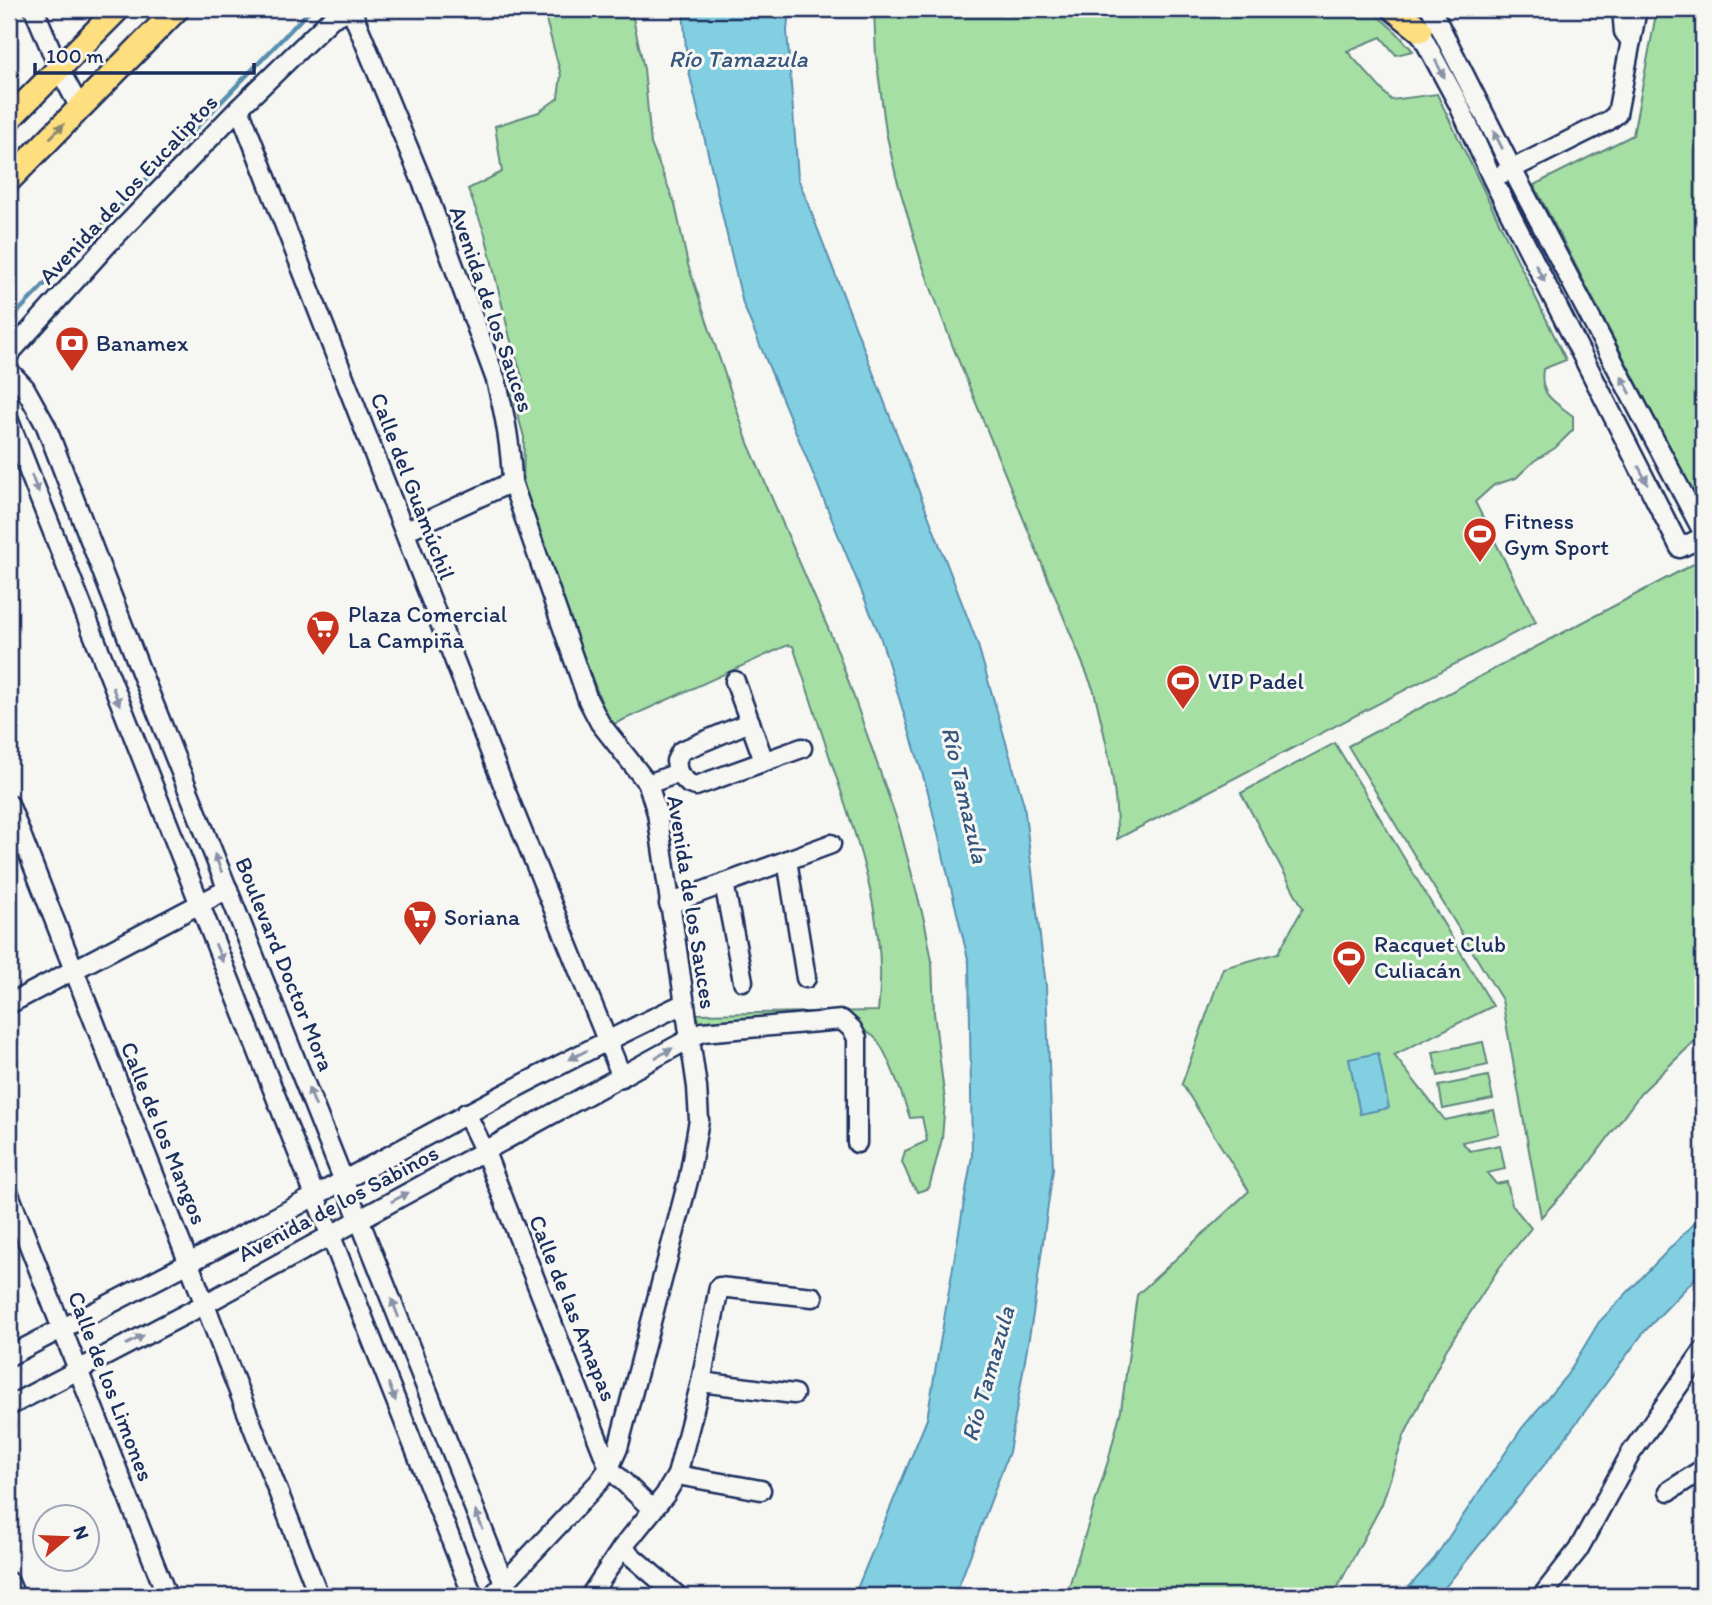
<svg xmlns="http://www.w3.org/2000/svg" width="1712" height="1605" font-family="Itim,sans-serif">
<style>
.green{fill:#a6dfa3;stroke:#608780;stroke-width:2}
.water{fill:#83cfe2;stroke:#598fad;stroke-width:2}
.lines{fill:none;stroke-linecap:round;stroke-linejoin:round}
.stream{stroke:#598fad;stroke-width:4.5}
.minor-casing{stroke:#1b2f5e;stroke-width:23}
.major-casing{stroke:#1b2f5e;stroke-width:28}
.minor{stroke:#f6f6f2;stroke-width:18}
.major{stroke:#fedf80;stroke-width:23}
.oneway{fill:#8892a8}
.oneway2{fill:#8c876f}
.labels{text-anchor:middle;stroke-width:6;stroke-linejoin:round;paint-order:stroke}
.street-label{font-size:23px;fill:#1b2f5e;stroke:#f6f6f2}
.poi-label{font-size:23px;fill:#1b2f5e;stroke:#f6f6f2;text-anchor:start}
.water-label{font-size:24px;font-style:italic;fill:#35577f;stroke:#f6f6f2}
</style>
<rect width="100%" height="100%" fill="#f6f6f2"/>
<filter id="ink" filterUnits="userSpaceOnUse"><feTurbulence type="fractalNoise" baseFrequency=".0143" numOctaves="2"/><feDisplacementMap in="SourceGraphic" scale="14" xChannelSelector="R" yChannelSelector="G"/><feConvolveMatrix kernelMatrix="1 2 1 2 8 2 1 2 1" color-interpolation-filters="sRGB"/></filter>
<g filter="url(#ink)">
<g class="green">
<path d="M551,9H631L644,69L651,144L675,204L688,265L748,443L837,649L899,826L925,924L932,961L934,1013L945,1101L942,1139L929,1188L918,1192L911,1183L902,1162L905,1151L927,1141L922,1117L910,1118C904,1100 886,1046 873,1036C865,1030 855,1029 846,1027L698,1029L696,1014L878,1011C888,932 863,857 838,782C823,737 808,691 793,646L788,645L612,725L609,722L523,497L524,437L511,391L517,392L524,383L510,338L485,234L468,189L502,172L495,126L539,112L558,98L561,75L545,16Z"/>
<path d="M874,9H1370L1396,32L1413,51L1396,55L1381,37L1347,51L1391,100L1437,94L1566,360L1543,369C1539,396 1554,401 1573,416V430L1555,448L1534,461L1516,478L1494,485L1475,502L1536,622L1117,839C1118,789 1106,740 1094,691L953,347L921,261L896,176L886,132L876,56Z"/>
<path d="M1657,9H1670L1703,15V501L1699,503L1534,185L1633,135Z"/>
<path d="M1703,559V1033L1641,1093L1582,1173L1541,1217L1502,1000L1348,746Z"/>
<path d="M1335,743L1493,1006L1394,1055L1445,1120L1494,1110L1499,1134L1462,1142L1470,1151L1500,1145L1505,1169L1487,1173L1496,1184L1507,1182L1512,1205L1531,1228L1499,1268L1446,1350L1404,1436L1382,1504L1333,1596H1066L1108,1461L1121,1410L1137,1295L1249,1191L1182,1084L1223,968L1278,953L1303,908L1241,793Z"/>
<path d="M1483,1042L1488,1065L1438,1076L1433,1052Z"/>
<path d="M1488,1076L1493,1099L1443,1109L1439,1086Z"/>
</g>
<g class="water">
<path d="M683,9H789L787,31L798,178L977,642L1024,805L1046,986L1053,1169L1033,1314L1009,1452L955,1596H854L927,1419L972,1156L969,963L928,792L880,636L743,304L687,63Z"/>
<path d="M1378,1053L1389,1108L1360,1114L1349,1059Z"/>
<path d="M1703,1214V1270L1644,1332L1554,1453L1438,1596H1401L1434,1559L1522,1428L1567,1375L1599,1322Z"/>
</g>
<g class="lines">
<path class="stream" d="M9,321L311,9"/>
<g class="minor-casing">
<g id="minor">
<path d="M34,9L59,69L80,108"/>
<path d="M351,9L428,196L496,380C505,414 511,447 512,482L588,700L600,723L648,784L657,813L697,1087L699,1120L689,1177L618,1448L609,1468L599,1482L492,1596"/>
<path d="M1431,9L1512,169L1703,532"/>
<path d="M1622,9L1624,32L1631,41"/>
<path d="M1414,21L1458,103L1492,178L1680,548L1703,537"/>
<path d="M239,108L502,782L622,1077"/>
<path d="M1504,173L1608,121L1617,114L1637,9"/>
<path d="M9,354L107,245L239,108L332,18L351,9"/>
<path d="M9,371L25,388L46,426L141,672L504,1583"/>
<path d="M9,421L473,1596"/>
<path d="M405,531L512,482"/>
<path d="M735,681L764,761"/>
<path d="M678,773L676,761L681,751L750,722"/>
<path d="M648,784L678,773L689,784L696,786L802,748"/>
<path d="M9,804L319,1596"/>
<path d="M787,860L806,978"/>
<path d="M724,883L743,981"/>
<path d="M669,904L831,844"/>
<path d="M9,1004L228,889"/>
<path d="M466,1113L485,1152L609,1468L652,1509"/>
<path d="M9,1194L167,1596"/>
<path d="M9,1356C111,1303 214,1251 315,1196C437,1130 558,1063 683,1004"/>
<path d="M701,1382L794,1394"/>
<path d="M9,1406L205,1304L702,1032L842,1020L852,1029L857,1038V1143"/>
<path d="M677,1475L761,1490"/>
<path d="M1669,1491L1703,1469"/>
<path d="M622,1548L678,1596"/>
<path d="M9,1582L15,1596"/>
<path d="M590,1596L622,1548L665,1495L677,1475L701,1382L719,1287L813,1297"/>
<path d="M1542,1596L1578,1550L1631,1453L1703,1351"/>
</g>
</g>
<g class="major-casing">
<g id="major">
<path d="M1394,9L1420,30"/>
<path d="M9,119L118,9"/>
<path d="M9,180L177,9"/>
</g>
</g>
<use href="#minor" class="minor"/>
<use href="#major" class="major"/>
</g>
<defs><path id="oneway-solid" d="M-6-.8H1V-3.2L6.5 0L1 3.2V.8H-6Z" transform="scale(1.75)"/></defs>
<g class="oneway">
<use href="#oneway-solid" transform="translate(1440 69) rotate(62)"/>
<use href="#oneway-solid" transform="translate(1498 140) rotate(-117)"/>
<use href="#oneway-solid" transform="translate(1540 273) rotate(63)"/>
<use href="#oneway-solid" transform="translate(1626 385) rotate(-118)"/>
<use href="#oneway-solid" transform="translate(1643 475) rotate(63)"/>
<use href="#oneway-solid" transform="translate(35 484) rotate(69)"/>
<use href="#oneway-solid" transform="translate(116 696) rotate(68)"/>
<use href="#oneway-solid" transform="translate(218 863) rotate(-112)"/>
<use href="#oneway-solid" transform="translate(219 953) rotate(68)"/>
<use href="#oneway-solid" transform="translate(664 1053) rotate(-29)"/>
<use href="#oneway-solid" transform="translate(578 1055) rotate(153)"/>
<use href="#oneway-solid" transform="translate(312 1097) rotate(-112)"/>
<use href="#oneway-solid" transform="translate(400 1197) rotate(-28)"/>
<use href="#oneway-solid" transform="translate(395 1308) rotate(-111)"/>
<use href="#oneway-solid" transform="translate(135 1340) rotate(-27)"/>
<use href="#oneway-solid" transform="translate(392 1392) rotate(69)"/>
<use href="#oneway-solid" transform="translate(479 1520) rotate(-112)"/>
</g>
<use class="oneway2" href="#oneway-solid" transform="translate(57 131) rotate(-45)"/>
</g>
<defs>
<g id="bank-pin" transform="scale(1.75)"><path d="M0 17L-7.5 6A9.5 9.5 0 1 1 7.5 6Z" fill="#c8321e" stroke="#f6f6f2"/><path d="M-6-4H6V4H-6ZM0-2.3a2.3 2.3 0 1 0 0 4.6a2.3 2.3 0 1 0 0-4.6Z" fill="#fff"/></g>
<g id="stadium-pin" transform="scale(1.75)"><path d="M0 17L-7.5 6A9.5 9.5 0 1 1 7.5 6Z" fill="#c8321e" stroke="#f6f6f2"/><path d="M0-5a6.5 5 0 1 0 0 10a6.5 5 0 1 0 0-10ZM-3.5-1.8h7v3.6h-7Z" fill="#fff"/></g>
<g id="supermarket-pin" transform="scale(1.75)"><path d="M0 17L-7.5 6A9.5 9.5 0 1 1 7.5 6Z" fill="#c8321e" stroke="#f6f6f2"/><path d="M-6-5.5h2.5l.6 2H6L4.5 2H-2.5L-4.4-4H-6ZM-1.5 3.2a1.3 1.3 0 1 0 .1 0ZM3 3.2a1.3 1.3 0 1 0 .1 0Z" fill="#fff"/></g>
</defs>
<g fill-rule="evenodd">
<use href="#bank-pin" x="72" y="343"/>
<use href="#stadium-pin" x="1480" y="534"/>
<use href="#supermarket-pin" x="323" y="627"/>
<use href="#stadium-pin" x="1183" y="681"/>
<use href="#supermarket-pin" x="420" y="917"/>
<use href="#stadium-pin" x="1349" y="957"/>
</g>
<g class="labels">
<g class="street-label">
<text transform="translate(128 189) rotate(-47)" y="8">Avenida de los Eucaliptos</text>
<text transform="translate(492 309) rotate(71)" y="8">Avenida de los Sauces</text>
<text transform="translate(413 486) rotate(69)" y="8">Calle del Guamúchil</text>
<text transform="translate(692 902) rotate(81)" y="8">Avenida de los Sauces</text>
<text transform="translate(285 964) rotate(68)" y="8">Boulevard Doctor Mora</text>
<text transform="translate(164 1133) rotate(68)" y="8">Calle de los Mangos</text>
<text transform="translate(338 1203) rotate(-28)" y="8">Avenida de los Sabinos</text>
<text transform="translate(573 1308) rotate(68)" y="8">Calle de las Amapas</text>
<text transform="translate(111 1386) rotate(69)" y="8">Calle de los Limones</text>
</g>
<g class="poi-label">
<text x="96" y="351">Banamex</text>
<text x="1504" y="529">Fitness<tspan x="1504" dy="26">Gym Sport</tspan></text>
<text x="348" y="622">Plaza Comercial<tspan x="348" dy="26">La Campiña</tspan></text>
<text x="1208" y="689">VIP Padel</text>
<text x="444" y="925">Soriana</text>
<text x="1374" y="952">Racquet Club<tspan x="1374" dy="26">Culiacán</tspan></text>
</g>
<g class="water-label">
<text x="738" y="67">Río Tamazula</text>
<text transform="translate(965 795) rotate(77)" y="8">Río Tamazula</text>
<text transform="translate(988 1374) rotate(-74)" y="8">Río Tamazula</text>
</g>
</g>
<rect width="1712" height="1605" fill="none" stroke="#f6f6f2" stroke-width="35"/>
<rect x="18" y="18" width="1677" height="1570" fill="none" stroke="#1b2f5e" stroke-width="2.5" filter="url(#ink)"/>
<g transform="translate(66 1538) rotate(71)"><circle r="33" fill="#f6f6f2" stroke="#9ea6b7" stroke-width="2"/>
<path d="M0-5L12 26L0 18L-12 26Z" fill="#c8321e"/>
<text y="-10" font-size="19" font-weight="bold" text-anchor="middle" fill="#1b2f5e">N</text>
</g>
<path d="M35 63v10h219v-10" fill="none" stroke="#1b2f5e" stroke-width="3.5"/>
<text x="46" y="63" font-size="21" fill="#1b2f5e" stroke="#f6f6f2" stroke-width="5" paint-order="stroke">100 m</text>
</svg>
